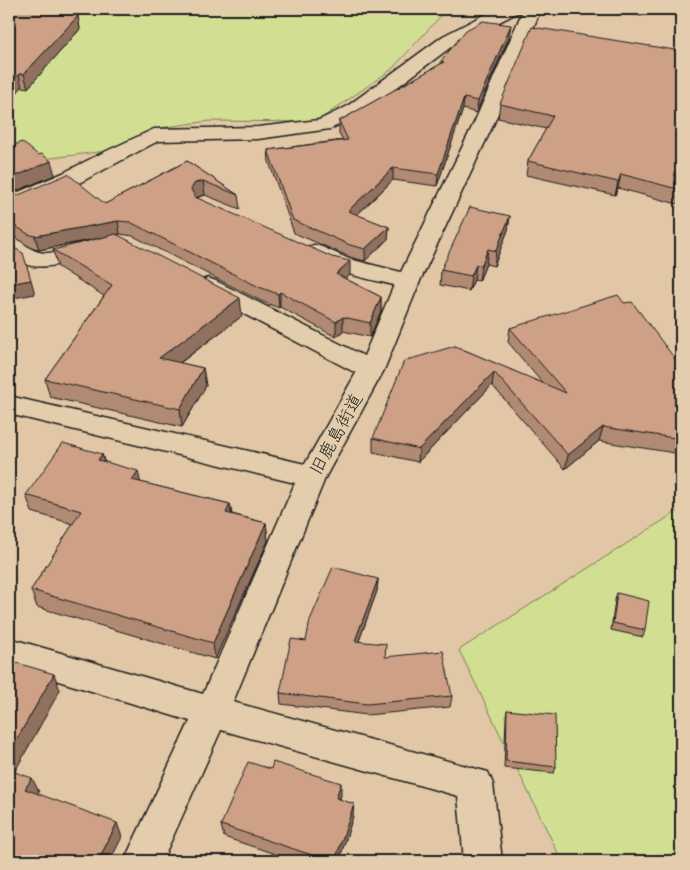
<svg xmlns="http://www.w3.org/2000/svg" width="690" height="870" font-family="'Balsamiq Sans','Klee One',sans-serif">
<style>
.green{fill:#d2df92;stroke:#777e57}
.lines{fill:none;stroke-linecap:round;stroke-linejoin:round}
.minor-casing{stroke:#1c1c1c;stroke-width:3}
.minor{fill:#e3cdac;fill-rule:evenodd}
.wall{fill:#b18a73;stroke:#1c1c1c}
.shaded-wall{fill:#90715e;stroke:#1c1c1c}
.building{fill:#cea186;stroke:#1c1c1c}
.labels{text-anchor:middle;stroke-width:4.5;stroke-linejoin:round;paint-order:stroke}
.street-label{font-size:18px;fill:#1c1c1c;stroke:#e3cdac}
</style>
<rect width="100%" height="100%" fill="#e2c7a6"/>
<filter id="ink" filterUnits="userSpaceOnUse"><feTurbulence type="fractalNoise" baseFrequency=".02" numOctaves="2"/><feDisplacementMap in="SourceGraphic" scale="10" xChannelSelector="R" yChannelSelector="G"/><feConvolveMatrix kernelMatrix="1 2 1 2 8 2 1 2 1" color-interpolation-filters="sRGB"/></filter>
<g filter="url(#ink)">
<g class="green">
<path d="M9,9H447L392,69L316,122L209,121L159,128L121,149L36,160L9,148Z"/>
<path d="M678,511L681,512V861H562L459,650Z"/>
</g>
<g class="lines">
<g class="minor-casing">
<g id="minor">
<path d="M495,9H541L494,123L420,281L384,370L326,476L233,702L488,772L493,784L502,861H464L458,796L221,730L162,861H124L190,721L9,666V638L203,694L295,483L9,414V396L305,464L356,373L200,291L196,286L200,281L208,278L216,281L364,356L394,285C374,280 314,269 302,252L306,247L314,245L322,247L349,259L401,272L474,123L523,10L455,44L360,115L330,129L258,139L158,141L79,183L17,209L9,211V196L63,173L98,155L154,129L258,127L319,120L346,107L443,36Z"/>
<path d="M9,236C25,240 28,253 48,253C66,252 81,238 99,243L102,248L99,253C72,261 33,278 9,255Z"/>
</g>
</g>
<use href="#minor" class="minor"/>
</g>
<g class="wall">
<path d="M9,9L78,16L80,29L28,88L22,87L9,101Z"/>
<path d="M619,9H649L641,16Z"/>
<path d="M509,37L476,113L463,109L437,186L393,180L357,215L389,227L388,239L365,261L350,257L294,233L269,162L268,150L343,140L339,133V121L441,64V61Z"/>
<path d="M681,51V205L618,188L615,195L526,175L528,161L546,129L498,118L500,104Z"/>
<path d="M187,161L238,195L240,209L205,195L196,198L350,275L346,279L381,297V311L370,337L343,331L336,337L280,307L279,308L261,301L133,236L120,234L117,235L242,316L180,363L203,368L206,386L182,427L50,397L45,379L104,296L58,267L53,250L99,239L39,250L31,248L14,236L9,235V198L105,204Z"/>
<path d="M510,216L508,230L494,266L486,264L479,281L474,280L469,291L440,285L441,270Z"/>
<path d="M624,303L681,367V454L599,441L565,469L492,385L418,462L373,452V438L455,346L543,384L508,342L510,328Z"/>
<path d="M102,454L104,461L140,482L230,504L232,514L266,523L268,541L215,659L37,607L31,590L73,524L32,512L26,495Z"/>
<path d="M378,579L377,591L359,641L452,696L450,707L367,715L281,704L280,693L306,641Z"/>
<path d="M617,593L645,630L643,637L611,630L615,600Z"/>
<path d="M507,710L556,767L554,773L504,768L506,717Z"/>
<path d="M341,795L340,799L353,816L339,861H296L224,837L221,825Z"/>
</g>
<g class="shaded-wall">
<path d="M642,9H649L641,16Z"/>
<path d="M78,16L80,29L28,88L24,74Z"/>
<path d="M511,25L509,37L476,113L478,101Z"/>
<path d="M19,74L22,87L9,101V84Z"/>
<path d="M464,98L463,109L437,186L438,174Z"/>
<path d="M51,161L55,175L9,194V179Z"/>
<path d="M393,168V180L348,223V211Z"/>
<path d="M621,174L618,188L615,195L618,182Z"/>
<path d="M203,181L205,195L197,197L192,203L191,189L195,183Z"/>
<path d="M510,216L508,230L494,266L496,251Z"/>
<path d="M118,221L120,234L39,250L35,236Z"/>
<path d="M389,227L388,239L365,261V249Z"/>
<path d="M488,249L486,264L479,281L481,266Z"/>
<path d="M350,261V275L336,288V274Z"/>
<path d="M476,265L474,280L469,291L471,276Z"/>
<path d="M31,280L35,294L9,299V284Z"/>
<path d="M280,292V307L279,308L278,294Z"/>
<path d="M381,297V311L370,337V323Z"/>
<path d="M240,298L242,316L162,376L159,358Z"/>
<path d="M343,317V331L336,337V322Z"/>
<path d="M203,368L206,386L182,427L180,409Z"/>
<path d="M494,372L492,385L418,462L419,449Z"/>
<path d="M603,427L599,441L565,469L568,455Z"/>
<path d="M102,454L107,472L98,460Z"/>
<path d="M138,471L142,489L132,480Z"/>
<path d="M230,504L232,521L226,513Z"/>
<path d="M266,523L268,541L215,659L213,643Z"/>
<path d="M378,579L377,591L355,652V641Z"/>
<path d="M54,674L60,690L9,782V753Z"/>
<path d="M32,778L39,792L33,803L25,789Z"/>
<path d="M341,783V795L336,810V798Z"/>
<path d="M354,804L353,816L339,861H335Z"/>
<path d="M117,823L122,837L110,861H98Z"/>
</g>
<g class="building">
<path d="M9,9H44L78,16L24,74H19L9,84Z"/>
<path d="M483,21L511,25L478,101L464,98L438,174L393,168L348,211L389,227L365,249L350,245L293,220L268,150L348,140L339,121L444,62L441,61L466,30Z"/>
<path d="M532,27L681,51V190L621,174L618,182L528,161L553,116L500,104Z"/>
<path d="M22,142L38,155L42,154L51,161L9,179V147Z"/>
<path d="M187,161L238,195L203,181L195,183L191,189L195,197L332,257L350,261L336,274L381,297L370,323L343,317L336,322L280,292L278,294L259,287L130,222L118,221L35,236L28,234L9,222V198L14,197L68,174L105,204Z"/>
<path d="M470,207L510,216L496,251L488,249L481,266L476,265L471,276L441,270Z"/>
<path d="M116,234L240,298L159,358L203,368L180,409L45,379L112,285L53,250Z"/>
<path d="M9,245L23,253L31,280L9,284Z"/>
<path d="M618,295L624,303L632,302L681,367V439L603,427L568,455L494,372L419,449L373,438L404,361L455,346L566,393L510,328Z"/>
<path d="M63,443L102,454L98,460L138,471L132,480L230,504L226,513L266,523L213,643L31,590L81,511L26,495Z"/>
<path d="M333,567L378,579L355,641L386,644L385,657L443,651L452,696L367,704L280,693L291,639L306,641L310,620Z"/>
<path d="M617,593L649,601L645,630L613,623Z"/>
<path d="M17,663L54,674L9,753V677Z"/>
<path d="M507,710L555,715L556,767L506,761Z"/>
<path d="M248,762L271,769L273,762L341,783L336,798L354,804L335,861H330L221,825Z"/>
<path d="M9,770L32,778L25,789L117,823L98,861H9Z"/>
</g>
</g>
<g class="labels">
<g class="street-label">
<text transform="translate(336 434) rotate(-61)" y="6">旧鹿島街道</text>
</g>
</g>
<rect width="690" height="870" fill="none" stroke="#e3cdac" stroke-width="30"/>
<rect x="15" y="15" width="660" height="840" fill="none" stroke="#1c1c1c" stroke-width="2" filter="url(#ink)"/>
</svg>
